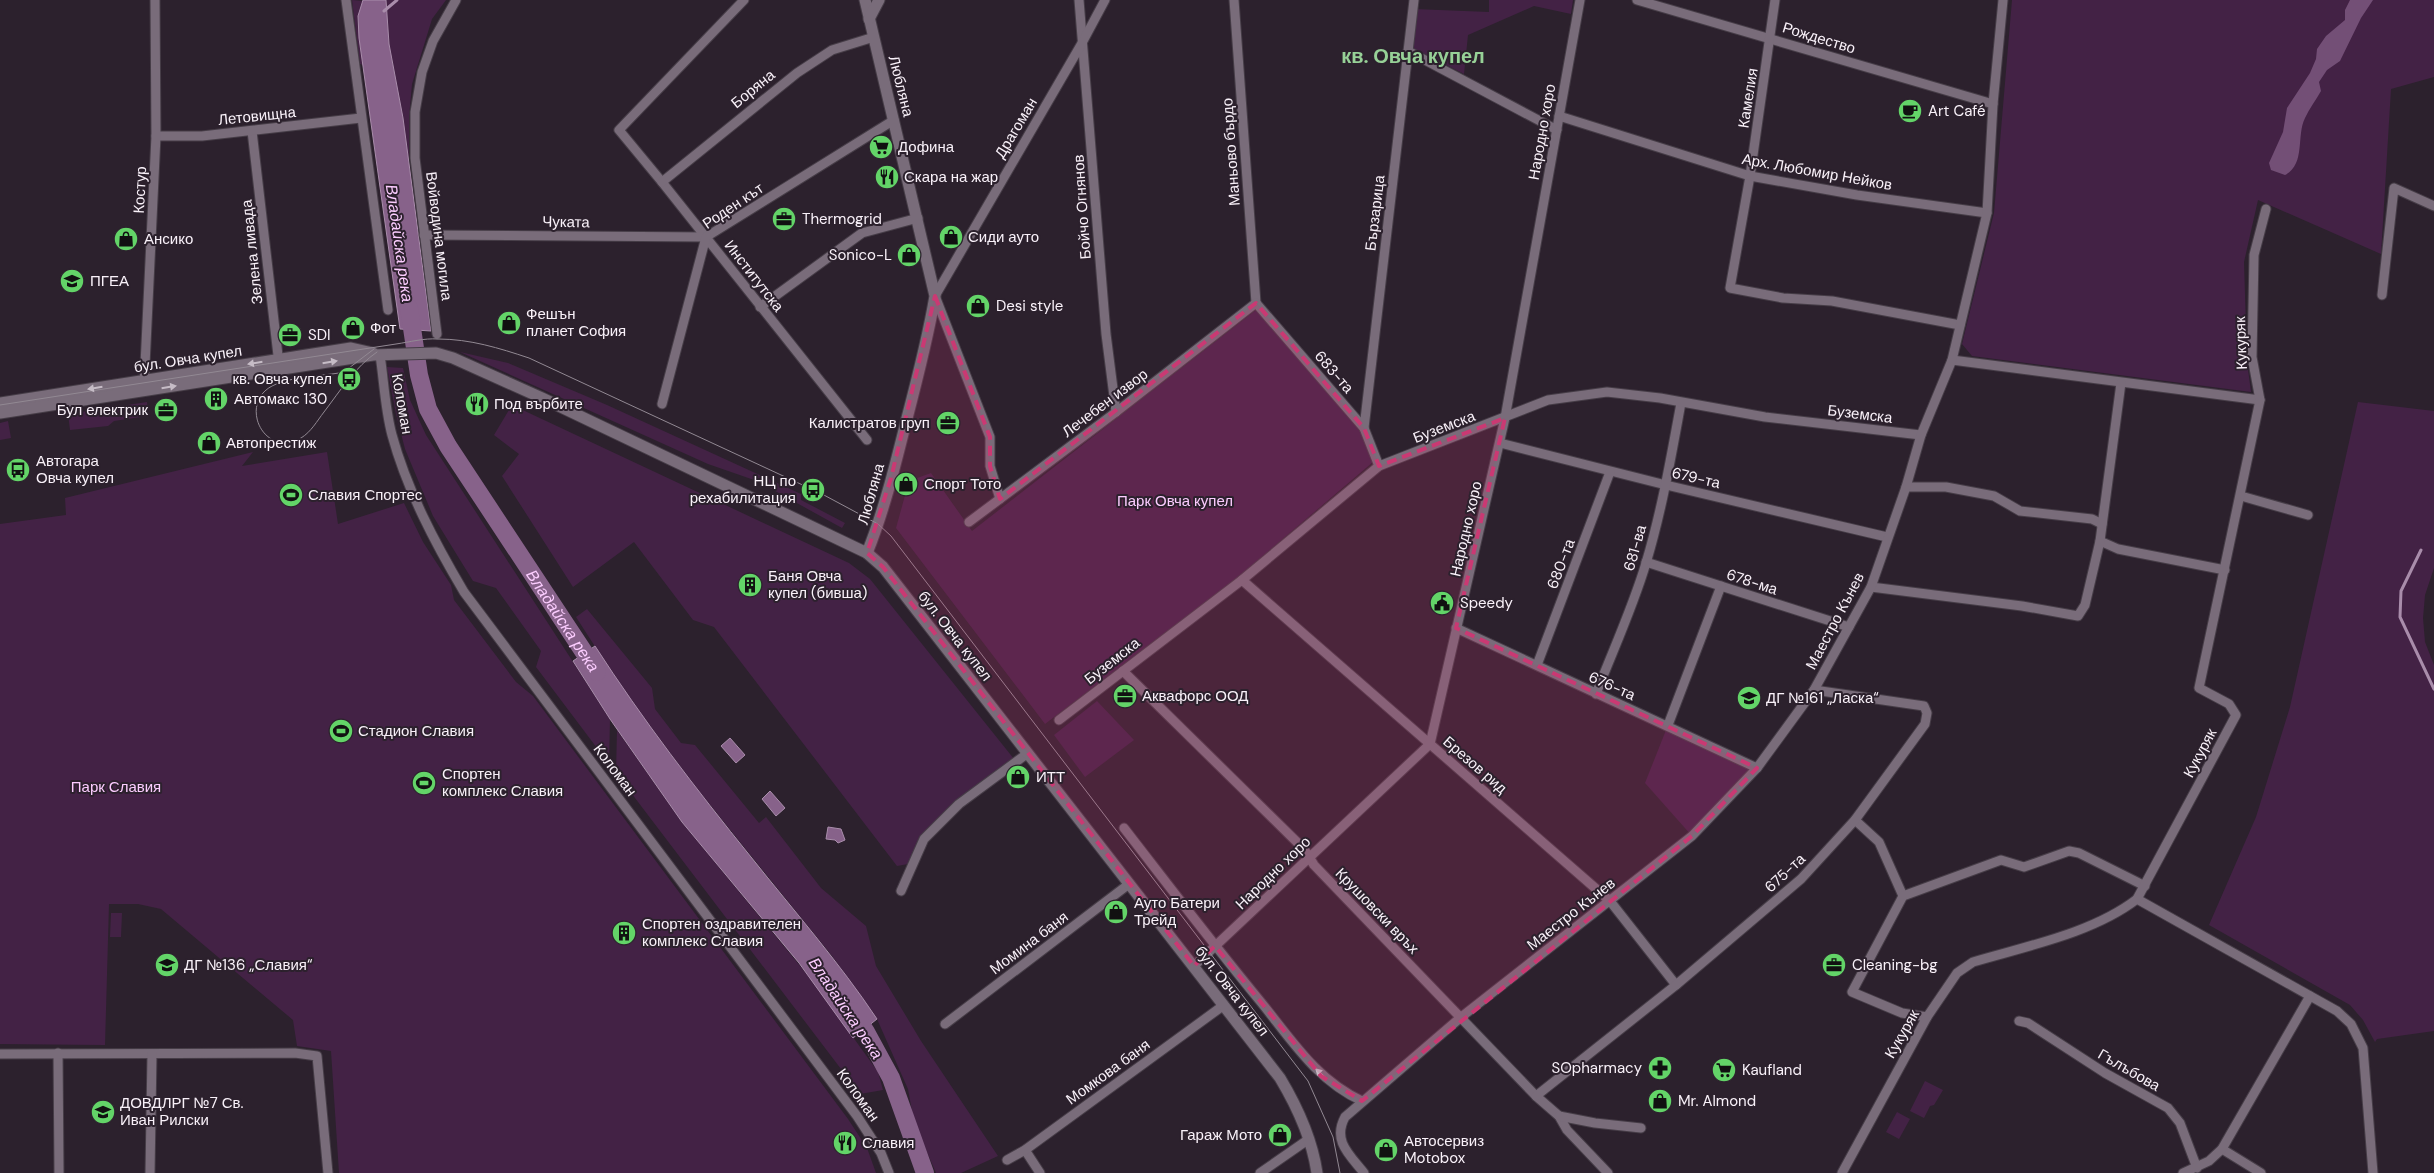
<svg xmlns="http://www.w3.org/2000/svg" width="2434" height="1173" font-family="'DM Sans',sans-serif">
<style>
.green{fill:#432245}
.forest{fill:#734f76}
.water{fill:#87628a;stroke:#a98dab}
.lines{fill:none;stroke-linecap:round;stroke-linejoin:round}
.stream{stroke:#a98dab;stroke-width:3}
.river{stroke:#87628a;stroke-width:18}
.street-casing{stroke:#463d47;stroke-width:11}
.secondary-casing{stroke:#463d47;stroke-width:13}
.street{stroke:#796c7a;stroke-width:9}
.secondary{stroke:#796c7a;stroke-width:11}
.tram{stroke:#928993;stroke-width:1}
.oneway{fill:#c6bcc6}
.marked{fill:#ca3973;fill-opacity:0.2;stroke:#ca3973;stroke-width:4;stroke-dasharray:10 6;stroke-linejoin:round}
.labels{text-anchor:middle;stroke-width:4;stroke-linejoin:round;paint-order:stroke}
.street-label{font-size:15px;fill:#f9f1f9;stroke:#2c212d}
.poi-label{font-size:15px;fill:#f9f1f9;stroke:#2c212d;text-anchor:start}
.park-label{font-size:15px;fill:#fcccff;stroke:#2c212d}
.water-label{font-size:16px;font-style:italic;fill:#fccdff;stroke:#2c212d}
.district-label{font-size:20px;font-weight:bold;fill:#97d197;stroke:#2c212d}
</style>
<rect width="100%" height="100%" fill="#2c212d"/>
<g class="green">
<path d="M352,0L363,1L358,16L363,65L360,64Z"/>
<path d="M386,0H446L432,19L412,84L409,117V161L389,44Z"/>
<path d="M1489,0H1573L1571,14L1534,6L1468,35L1464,74L1409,46L1414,9L1489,12Z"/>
<path d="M2012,0H2434V77L2391,89L2381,254L2258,200L2244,262L2247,362L2251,392L1972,356L1962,344L1994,213Z"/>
<path d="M1256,310L1360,431L1373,462L1237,578L1045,724L896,528L909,481L931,473L972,531Z"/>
<path d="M460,352L508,363L607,405L801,494V500L845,523L842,528L757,481L708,464Z"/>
<path d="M387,367L403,368L410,400L426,435L610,719L609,764L536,667L541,651L496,588L473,581L433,516L405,449L396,414Z"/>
<path d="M147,402L148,416L114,421L108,426L70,430L68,414Z"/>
<path d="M2358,402L2434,411V568L2425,595L2423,618L2425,642L2434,665V1031L2377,1039L2375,1042L2363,1020L2350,1005L2209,925L2256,817L2290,707Z"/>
<path d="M512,405L849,563L870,579L1014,759L957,801L920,837L908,864L897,866L714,627L693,620L634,542L573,587L502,476L519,454L494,435Z"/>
<path d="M8,421L11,438L0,440V423Z"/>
<path d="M253,452L242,466L327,452L338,524L404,503L423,542L451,585L454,600L516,682L533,696L848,1119L867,1148L876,1173H339L331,1051L297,1046L293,1020L161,909L138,904H109L105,1045L0,1044V524L66,515L65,498Z"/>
<path d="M587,609L652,688L655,709L681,743L695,745L759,823L766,817L821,888L866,926L876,966L921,1041L998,1156L961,1173H936L914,1122L908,1089L877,1019L832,956L694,785L623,690L576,617Z"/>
<path d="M1097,701L1134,740L1085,777L1054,735Z"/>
<path d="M1668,725L1757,768L1692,836L1645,783Z"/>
<path d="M617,730L682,822L815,984L878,1072L883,1090L860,1094L616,773Z"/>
<path d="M111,913H122L121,937H110Z"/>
<path d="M1925,1081L1943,1090L1934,1105L1930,1106L1924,1118L1910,1111Z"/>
<path d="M1897,1112L1910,1119L1899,1139L1886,1132Z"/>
</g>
<path class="forest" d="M2350,0H2373L2361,18L2340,61L2327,70L2319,82L2321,91C2316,100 2309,109 2305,118C2296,136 2306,164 2285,175L2271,170L2269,163L2283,132L2287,108L2310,73L2316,59L2317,49L2326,36L2345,20V10Z"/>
<g class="water">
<path d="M363,0H386L389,44L403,118L431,331L400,329L359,38L358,16Z"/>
<path d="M595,646C642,719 696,789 751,857C794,911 839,962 877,1019L853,1038L799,963L682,822L610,719L573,661Z"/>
<path d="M730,738L745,755L736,763L721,746Z"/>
<path d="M770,791L785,808L776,816L762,799Z"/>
<path d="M828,827L841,829L845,840L838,843L835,840L826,839Z"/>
</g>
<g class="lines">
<g class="stream">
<path d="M384,11L397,0"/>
<path d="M2421,550L2401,591L2400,617L2434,689"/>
</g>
<g class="river">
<path id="s1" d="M409,308L419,375L428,409L448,446L597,672"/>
<path d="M852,1011L866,1032L891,1078L925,1173"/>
</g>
<g class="street-casing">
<g id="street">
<path d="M346,0L388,310"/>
<path d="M744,0L619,130L662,182L867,440"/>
<path d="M1079,0L1106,334L1116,412"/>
<path d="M1234,0L1256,303"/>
<path d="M1637,0L1993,104"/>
<path d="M1775,0L1750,176L1730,288L1783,298L1832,301L1960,325"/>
<path d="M1408,51L1557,130"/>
<path d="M1559,116L1750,176L1857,195L1987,213"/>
<path d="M252,131L279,364"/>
<path d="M156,136H202L361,118"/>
<path d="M662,182L797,73L832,50L874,37"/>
<path d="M424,235L706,237"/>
<path d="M2382,295L2394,188L2434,206"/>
<path d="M1256,303L1364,428L1379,466"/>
<path d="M760,307L862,233L918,218"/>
<path d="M437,334L415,158V112L422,72L433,41L456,0"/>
<path d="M380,355C384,381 385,409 392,435C407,490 435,543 464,592L857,1116L881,1153L889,1173"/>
<path d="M1952,360L2260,400"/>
<path d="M144,386L156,136L155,0"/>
<path d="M662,404L706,237L894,120"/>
<path d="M1364,428L1414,0"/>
<path d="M1500,443L1666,485L1887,537"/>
<path d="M1906,487H1946L1994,496L2020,511L2092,519L2102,524"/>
<path d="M2241,496L2308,515"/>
<path d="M1000,499L990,466V437L935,296L1082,43L1105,0"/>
<path d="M969,522L1116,412L1256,303"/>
<path d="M2100,541L2118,549L2225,570"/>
<path d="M1646,562L1849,627"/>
<path d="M1242,580L1610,901L1676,985"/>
<path d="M1871,587L2022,606L2078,616L2085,605L2100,541L2121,383"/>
<path d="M1456,628L1757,768"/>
<path d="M1537,665L1610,472"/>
<path d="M1123,671L1304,849L1314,865L1536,1096L1559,1116L1567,1130L1608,1173"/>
<path d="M1596,694C1613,650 1633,607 1646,563C1662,510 1671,457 1681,403"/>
<path d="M1059,720L1242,580L1379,466L1548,400L1607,392L1660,398L1765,417L1921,435"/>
<path d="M1668,725L1721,586"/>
<path d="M1855,820L1879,842L1903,896"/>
<path d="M1124,828C1169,886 1213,944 1260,1001C1291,1039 1316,1080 1362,1101"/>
<path d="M901,891L924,839L959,804L1028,753"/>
<path d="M2137,899L2337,1011L2351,1024L2363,1048L2373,1173"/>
<path d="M1194,966L1430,744L1505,418L1580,0"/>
<path d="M1927,1017L1902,1013L1852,992L1903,896L2001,860L2024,867L2069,851L2079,853L2145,886"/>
<path d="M2019,1021L2028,1023L2105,1073L2168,1108L2180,1123L2197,1168"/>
<path d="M945,1024L1129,884"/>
<path d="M58,1053L59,1173"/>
<path d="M0,1054L295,1053L317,1056L328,1173"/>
<path d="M1536,1096L1676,985L1801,879L1855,820L1925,724L1927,713L1924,706L1814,690"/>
<path d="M1559,1116L1595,1123L1641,1128"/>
<path d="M2222,1149L2261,1173"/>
<path d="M1025,1150L1040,1173"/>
<path d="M1007,1160L1025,1150L1224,1005"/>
<path d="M150,1173L152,1054"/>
<path d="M1260,1173L1309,1139"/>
<path d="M1364,1173C1350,1155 1332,1141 1345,1117L1460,1018L1692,836L1757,768L1814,690L1871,587L1906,487L1921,435L1952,360L1987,213L1993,104L2003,0"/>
<path d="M1842,1173L1927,1017L1957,973L1973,962C2027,946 2093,933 2137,899L2236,715L2229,704L2199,688L2260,400L2252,357L2254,255L2266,209"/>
<path d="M2183,1173L2209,1161L2222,1149L2310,996"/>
</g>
</g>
<g class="secondary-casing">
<g id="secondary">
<path d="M865,0L935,296C928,338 917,380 906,422C895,466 884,511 867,553"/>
<path d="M869,19L879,0"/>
<path d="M0,403L351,348L373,353"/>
<path d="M0,413L373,355L436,353L453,358L542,398L867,553L883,567L1280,1078C1298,1108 1312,1138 1317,1173"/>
</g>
</g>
<use href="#street" class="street"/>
<use href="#secondary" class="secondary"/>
<g class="tram">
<path d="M374,349L349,368L339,373C320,376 288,377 272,386C238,404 264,459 301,438C311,432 317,421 324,412C340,391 355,367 377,352"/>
<path d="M0,405L396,344C410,342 424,338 438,339C470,339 499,348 529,358L822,494L878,524L891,536L1308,1081L1333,1137L1340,1173"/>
</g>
</g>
<defs><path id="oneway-solid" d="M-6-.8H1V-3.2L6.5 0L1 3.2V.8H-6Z" transform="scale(1.25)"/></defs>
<g class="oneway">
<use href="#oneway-solid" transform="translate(330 362) rotate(-9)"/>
<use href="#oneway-solid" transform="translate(255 363) rotate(171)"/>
<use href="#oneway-solid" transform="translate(169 387) rotate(-9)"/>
<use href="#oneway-solid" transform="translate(95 388) rotate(171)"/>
<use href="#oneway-solid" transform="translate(1321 1074) rotate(-136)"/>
</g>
<path class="marked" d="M935,296L990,437V466L1000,499L1256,303L1364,428L1379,466L1505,418L1456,628L1757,768L1692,836L1362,1101L1321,1076L1215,946L1194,966L883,567L867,553L891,478Z"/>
<defs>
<g id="cafe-disc" transform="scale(1.25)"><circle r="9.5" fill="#63d468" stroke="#2c212d"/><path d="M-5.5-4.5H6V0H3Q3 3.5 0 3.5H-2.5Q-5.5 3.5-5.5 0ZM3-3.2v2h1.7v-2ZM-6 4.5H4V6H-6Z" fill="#111"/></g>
<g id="supermarket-disc" transform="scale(1.25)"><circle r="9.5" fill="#63d468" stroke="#2c212d"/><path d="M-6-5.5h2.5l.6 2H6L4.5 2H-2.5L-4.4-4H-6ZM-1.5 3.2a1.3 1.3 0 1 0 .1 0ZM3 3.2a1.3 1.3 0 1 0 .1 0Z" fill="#111"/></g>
<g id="restaurant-disc" transform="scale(1.25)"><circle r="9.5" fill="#63d468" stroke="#2c212d"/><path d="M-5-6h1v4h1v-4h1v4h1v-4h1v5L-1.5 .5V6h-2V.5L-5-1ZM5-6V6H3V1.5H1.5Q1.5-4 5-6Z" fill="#111"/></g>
<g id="office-disc" transform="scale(1.25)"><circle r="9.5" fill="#63d468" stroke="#2c212d"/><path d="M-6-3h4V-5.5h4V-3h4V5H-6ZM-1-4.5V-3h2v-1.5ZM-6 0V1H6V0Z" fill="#111"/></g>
<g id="shop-disc" transform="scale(1.25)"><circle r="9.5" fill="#63d468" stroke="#2c212d"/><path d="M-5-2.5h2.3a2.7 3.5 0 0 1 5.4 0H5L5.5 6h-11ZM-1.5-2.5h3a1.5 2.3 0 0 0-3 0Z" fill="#111"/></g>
<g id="school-disc" transform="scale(1.25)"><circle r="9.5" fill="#63d468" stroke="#2c212d"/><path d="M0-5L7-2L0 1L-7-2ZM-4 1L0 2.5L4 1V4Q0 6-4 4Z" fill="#111"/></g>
<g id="bus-disc" transform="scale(1.25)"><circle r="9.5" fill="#63d468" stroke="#2c212d"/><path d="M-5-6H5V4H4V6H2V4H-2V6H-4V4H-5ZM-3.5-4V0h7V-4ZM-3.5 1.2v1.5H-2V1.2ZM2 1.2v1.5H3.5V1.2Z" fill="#111"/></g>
<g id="building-disc" transform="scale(1.25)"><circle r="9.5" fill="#63d468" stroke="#2c212d"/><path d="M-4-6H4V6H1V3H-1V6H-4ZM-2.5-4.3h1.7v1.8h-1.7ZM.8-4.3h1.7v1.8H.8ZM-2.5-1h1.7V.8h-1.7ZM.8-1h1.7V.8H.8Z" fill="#111"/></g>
<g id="stadium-disc" transform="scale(1.25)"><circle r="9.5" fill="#63d468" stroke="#2c212d"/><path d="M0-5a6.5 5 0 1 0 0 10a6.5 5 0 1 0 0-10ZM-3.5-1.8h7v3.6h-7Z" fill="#111"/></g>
<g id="civic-disc" transform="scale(1.25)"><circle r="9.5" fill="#63d468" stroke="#2c212d"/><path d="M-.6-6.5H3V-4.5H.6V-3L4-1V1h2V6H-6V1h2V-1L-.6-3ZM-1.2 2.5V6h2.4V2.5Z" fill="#111"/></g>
<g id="pharmacy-disc" transform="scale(1.25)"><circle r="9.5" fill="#63d468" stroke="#2c212d"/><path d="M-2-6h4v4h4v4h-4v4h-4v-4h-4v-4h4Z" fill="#111"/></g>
</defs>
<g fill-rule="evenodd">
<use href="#cafe-disc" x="1910" y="111"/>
<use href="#supermarket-disc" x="881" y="147"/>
<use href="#restaurant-disc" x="887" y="177"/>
<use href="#office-disc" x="784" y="219"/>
<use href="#shop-disc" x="951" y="237"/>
<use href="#shop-disc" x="126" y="239"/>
<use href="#shop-disc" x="909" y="255"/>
<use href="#school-disc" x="72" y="281"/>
<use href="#shop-disc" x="978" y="306"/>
<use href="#shop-disc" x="509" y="323"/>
<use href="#shop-disc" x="353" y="328"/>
<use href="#office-disc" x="290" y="335"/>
<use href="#bus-disc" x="349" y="379"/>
<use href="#building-disc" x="216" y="399"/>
<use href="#restaurant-disc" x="477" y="404"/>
<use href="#office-disc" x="166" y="410"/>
<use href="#office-disc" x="948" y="423"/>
<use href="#shop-disc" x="209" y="443"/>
<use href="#bus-disc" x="18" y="470"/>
<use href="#shop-disc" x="906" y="484"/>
<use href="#bus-disc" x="813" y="490"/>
<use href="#stadium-disc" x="291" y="495"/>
<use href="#building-disc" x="750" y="585"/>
<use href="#civic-disc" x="1442" y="603"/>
<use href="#office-disc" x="1125" y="696"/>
<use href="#school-disc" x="1749" y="698"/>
<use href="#stadium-disc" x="341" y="731"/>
<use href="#shop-disc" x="1018" y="777"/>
<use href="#stadium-disc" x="424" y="783"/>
<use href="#shop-disc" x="1116" y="912"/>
<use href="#building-disc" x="624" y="933"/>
<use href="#school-disc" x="167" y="965"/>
<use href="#office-disc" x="1834" y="965"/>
<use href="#pharmacy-disc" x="1660" y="1068"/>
<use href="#supermarket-disc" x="1724" y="1070"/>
<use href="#shop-disc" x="1660" y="1101"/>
<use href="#school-disc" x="103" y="1112"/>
<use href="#shop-disc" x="1280" y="1135"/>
<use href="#restaurant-disc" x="845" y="1143"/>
<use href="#shop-disc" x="1386" y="1150"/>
</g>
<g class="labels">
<g class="street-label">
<text transform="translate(1819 38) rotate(17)" y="5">Рождество</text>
<text transform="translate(901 86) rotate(76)" y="5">Любляна</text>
<text transform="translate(753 89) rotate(-39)" y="5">Боряна</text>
<text transform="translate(1748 98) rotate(-81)" y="5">Камелия</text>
<text transform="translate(257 116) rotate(-6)" y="5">Летовищна</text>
<text transform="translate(1016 128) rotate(-59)" y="5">Драгоман</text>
<text transform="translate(1542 132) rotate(-80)" y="5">Народно хоро</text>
<text transform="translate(1231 152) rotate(-94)" y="5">Маньово бърдо</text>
<text transform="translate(1817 172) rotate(10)" y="5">Арх. Любомир Нейков</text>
<text transform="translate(140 190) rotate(-87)" y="5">Костур</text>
<text transform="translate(733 206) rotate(-34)" y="5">Роден кът</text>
<text transform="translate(1082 207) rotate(-94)" y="5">Бойчо Огнянов</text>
<text transform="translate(1375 213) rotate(-83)" y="5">Бързарица</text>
<text transform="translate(566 222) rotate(1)" y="5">Чуката</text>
<text transform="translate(439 236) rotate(83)" y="5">Войводина могила</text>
<text transform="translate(252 252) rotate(-96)" y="5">Зелена ливада</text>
<text transform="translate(754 276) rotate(52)" y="5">Институтска</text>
<text transform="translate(2241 343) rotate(-92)" y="5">Кукуряк</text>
<text transform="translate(188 359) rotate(-9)" y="5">бул. Овча купел</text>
<text transform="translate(1334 372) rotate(49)" y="5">683-та</text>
<text transform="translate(1105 403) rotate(-37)" y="5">Лечебен извор</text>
<text transform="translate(402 404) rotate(80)" y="5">Коломан</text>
<text transform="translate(1860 414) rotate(7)" y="5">Буземска</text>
<text transform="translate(1444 427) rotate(-21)" y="5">Буземска</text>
<text transform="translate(1696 478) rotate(13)" y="5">679-та</text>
<text transform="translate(871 494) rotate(-74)" y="5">Любляна</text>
<text transform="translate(1466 529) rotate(-77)" y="5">Народно хоро</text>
<text transform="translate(1635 548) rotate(-74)" y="5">681-ва</text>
<text transform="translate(1561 564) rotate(-69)" y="5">680-та</text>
<text transform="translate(1752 582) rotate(18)" y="5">678-ма</text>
<text transform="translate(1835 621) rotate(-62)" y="5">Маестро Кънев</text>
<text transform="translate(955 636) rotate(52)" y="5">бул. Овча купел</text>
<text transform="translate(1112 661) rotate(-38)" y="5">Буземска</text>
<text transform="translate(1612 686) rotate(24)" y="5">676-та</text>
<text transform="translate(2200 753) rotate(-62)" y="5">Кукуряк</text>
<text transform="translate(1475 765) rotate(41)" y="5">Брезов рид</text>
<text transform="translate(615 770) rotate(53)" y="5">Коломан</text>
<text transform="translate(1273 873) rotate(-44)" y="5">Народно хоро</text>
<text transform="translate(1785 873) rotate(-43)" y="5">675-та</text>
<text transform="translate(1377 911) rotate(46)" y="5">Крушовски връх</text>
<text transform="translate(1571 914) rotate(-38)" y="5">Маестро Кънев</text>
<text transform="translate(1029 943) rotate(-37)" y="5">Момина баня</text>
<text transform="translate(1232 991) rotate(52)" y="5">бул. Овча купел</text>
<text transform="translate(1902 1034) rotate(-60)" y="5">Кукуряк</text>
<text transform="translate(2129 1070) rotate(30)" y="5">Гълъбова</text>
<text transform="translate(1108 1072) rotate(-36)" y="5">Момкова баня</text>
<text transform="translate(858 1095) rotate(54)" y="5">Коломан</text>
</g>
<g class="poi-label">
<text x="1928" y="116">Art Café</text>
<text x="898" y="152">Дофина</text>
<text x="904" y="182">Скара на жар</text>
<text x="802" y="224">Thermogrid</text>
<text x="968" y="242">Сиди ауто</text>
<text x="144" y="244">Ансико</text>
<text x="892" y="260" text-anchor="end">Sonico-L</text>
<text x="90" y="286">ПГЕА</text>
<text x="996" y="311">Desi style</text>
<text x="526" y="319">Фешън<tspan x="526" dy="17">планет София</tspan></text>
<text x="370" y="333">Фот</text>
<text x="308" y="340">SDI</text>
<text x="332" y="384" text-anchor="end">кв. Овча купел</text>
<text x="234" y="404">Автомакс 130</text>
<text x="494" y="409">Под върбите</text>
<text x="148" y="415" text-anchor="end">Бул електрик</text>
<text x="930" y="428" text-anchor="end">Калистратов груп</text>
<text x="226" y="448">Автопрестиж</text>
<text x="36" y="466">Автогара<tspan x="36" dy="17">Овча купел</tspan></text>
<text x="796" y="486" text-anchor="end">НЦ по<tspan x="796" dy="17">рехабилитация</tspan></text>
<text x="924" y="489">Спорт Тото</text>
<text x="308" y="500">Славия Спортес</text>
<text x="768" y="581">Баня Овча<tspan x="768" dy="17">купел (бивша)</tspan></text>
<text x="1460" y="608">Speedy</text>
<text x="1142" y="701">Аквафорс ООД</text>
<text x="1766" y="703">ДГ №161 „Ласка“</text>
<text x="358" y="736">Стадион Славия</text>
<text x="442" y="779">Спортен<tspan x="442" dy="17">комплекс Славия</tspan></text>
<text x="1036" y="782">ИТТ</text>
<text x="1134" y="908">Ауто Батери<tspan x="1134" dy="17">Трейд</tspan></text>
<text x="642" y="929">Спортен оздравителен<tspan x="642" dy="17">комплекс Славия</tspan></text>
<text x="184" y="970">ДГ №136 „Славия“</text>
<text x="1852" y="970">Cleaning-bg</text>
<text x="1642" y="1073" text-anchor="end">SOpharmacy</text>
<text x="1742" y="1075">Kaufland</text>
<text x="1678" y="1106">Mr. Almond</text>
<text x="120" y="1108">ДОВДЛРГ №7 Св.<tspan x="120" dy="17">Иван Рилски</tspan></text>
<text x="1262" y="1140" text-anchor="end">Гараж Мото</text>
<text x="1404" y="1146">Автосервиз<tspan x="1404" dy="17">Motobox</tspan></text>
<text x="862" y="1148">Славия</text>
</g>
<g class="park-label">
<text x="1175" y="506">Парк Овча купел</text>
<text x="116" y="792">Парк Славия</text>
</g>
<g class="water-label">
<text transform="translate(400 243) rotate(82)" y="6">Владайска река</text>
<text dy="6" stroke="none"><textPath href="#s1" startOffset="354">Владайска река</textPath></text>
<text transform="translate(846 1008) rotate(56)" y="6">Владайска река</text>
</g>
<g class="district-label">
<text x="1413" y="63">кв. Овча купел</text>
</g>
</g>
</svg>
